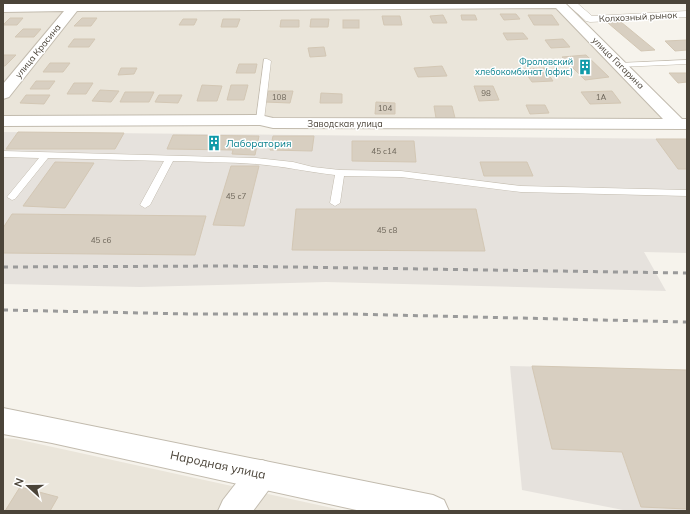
<svg xmlns="http://www.w3.org/2000/svg" width="690" height="514" font-family="Mulish,sans-serif">
<style>
.residential{fill:#eae5da}
.industrial{fill:#e6e2dd}
.building{fill:#d8cfc1;stroke:#d3c7b4}
.lines{fill:none;stroke-linecap:round;stroke-linejoin:round}
.service-casing{stroke:#c2bbae;stroke-width:1}
.pedestrian-casing{stroke:#c2bbae;stroke-width:1}
.minor-casing{stroke:#c2bbae;stroke-width:2}
.tertiary-casing{stroke:#c2bbae;stroke-width:2}
.service{fill:#fff;fill-rule:evenodd}
.pedestrian{fill:#fff;fill-rule:evenodd}
.minor{fill:#fff;fill-rule:evenodd}
.tertiary{fill:#fff;fill-rule:evenodd}
.rail{stroke:#9a9a9a;stroke-width:3;stroke-dasharray:5 5;stroke-linecap:butt}
.labels{text-anchor:middle;stroke-width:3;stroke-linejoin:round;paint-order:stroke}
.number-label{font-size:8px;fill:#6e675b}
.far-street-label{font-size:9px;fill:#4b4439;stroke:#fff}
.far-culture-label{font-size:9px;fill:#0d838f;stroke:#fff;text-anchor:end}
.culture-label{font-size:10px;fill:#0d838f;stroke:#fff;text-anchor:start}
.near-street-label{font-size:12px;fill:#4b4439;stroke:#fff}
</style>
<rect width="100%" height="100%" fill="#f6f3ec"/>
<g class="residential">
<path d="M3,3H550L672,122L3,118Z"/>
<path d="M3,438L16,439L346,511H3Z"/>
</g>
<g class="industrial">
<path d="M3,132L687,139V253L644,252L666,291L326,282L140,287L3,284Z"/>
<path d="M510,366L687,370V511H628L522,490Z"/>
</g>
<g class="building">
<path d="M500,14H516L520,19L504,20Z"/>
<path d="M443,15L447,23H433L430,16Z"/>
<path d="M461,15H475L477,20H462Z"/>
<path d="M528,15H552L559,25H534Z"/>
<path d="M382,16H400L402,25H384Z"/>
<path d="M10,18H23L17,25H3Z"/>
<path d="M82,18H97L91,26H74Z"/>
<path d="M183,19H197L194,25H179Z"/>
<path d="M223,19H240L237,27H221Z"/>
<path d="M311,19H329L328,27H310Z"/>
<path d="M281,20H299V27H280Z"/>
<rect x="343" y="20" width="16" height="8"/>
<path d="M621,22L655,50L641,51L608,23Z"/>
<path d="M23,29H41L34,37H15Z"/>
<path d="M503,33H523L528,39L507,40Z"/>
<path d="M74,39H95L89,47H68Z"/>
<path d="M563,39L570,47L551,48L545,40Z"/>
<path d="M687,40V50L675,51L665,41Z"/>
<path d="M324,47L326,56L310,57L308,48Z"/>
<path d="M3,55H16L5,66H3Z"/>
<path d="M586,55L609,77L585,80L562,57Z"/>
<path d="M50,63H70L63,72H43Z"/>
<path d="M239,64H257L255,73H236Z"/>
<path d="M442,66L447,76L418,77L414,68Z"/>
<path d="M121,68H137L134,74L118,75Z"/>
<path d="M544,68L553,81L532,82L523,69Z"/>
<path d="M669,73H687V82L678,83Z"/>
<path d="M36,81H55L49,89H30Z"/>
<path d="M74,83H93L86,94H67Z"/>
<path d="M202,85L222,86L217,101H197Z"/>
<path d="M231,85H248L244,100H227Z"/>
<path d="M474,86H493L499,100L479,101Z"/>
<path d="M100,90L119,91L111,102L92,101Z"/>
<path d="M268,91H293L290,103L265,102Z"/>
<path d="M612,91L621,103L590,104L581,92Z"/>
<path d="M125,92H154L149,102H120Z"/>
<path d="M321,93L342,94V103H320Z"/>
<path d="M26,95H50L44,104L20,103Z"/>
<path d="M159,95H182L178,103L155,102Z"/>
<path d="M376,102L395,103V114H375Z"/>
<path d="M526,105H545L549,113L530,114Z"/>
<path d="M434,106H452L455,118H436Z"/>
<path d="M18,132L124,133L115,149H6Z"/>
<path d="M173,135L259,136L255,155L232,154L233,150L167,149Z"/>
<path d="M273,136H314L312,151L270,150Z"/>
<path d="M656,139H687V169H678Z"/>
<path d="M352,141H414L416,162L352,161Z"/>
<path d="M55,162L94,163L65,208L23,206Z"/>
<path d="M480,162H527L533,176H484Z"/>
<path d="M231,166H259L244,226L213,225Z"/>
<path d="M296,209H476L485,251L292,250Z"/>
<path d="M12,214L206,216L195,255L3,253V228Z"/>
<path d="M532,366L687,370V509L641,507L622,452L552,449Z"/>
<path d="M20,487L58,497L50,511H5Z"/>
</g>
<g class="lines">
<g class="service-casing">
<g id="service">
<path d="M264,59H267L271,61L264,120L260,123L256,120Z"/>
<path d="M687,60V64L620,67L616,65L620,63Z"/>
<path d="M3,151L256,158L293,162L313,167L340,170L401,171L521,186L687,190V196L521,192L401,177L344,176L340,203L335,206L330,203L335,175C308,172 283,166 256,164C229,162 201,162 173,161L150,205L145,208L140,205L164,161L48,158L15,199L12,200L7,197L39,158L3,157Z"/>
</g>
</g>
<g class="pedestrian-casing">
<path id="pedestrian" d="M566,3H577L592,16L687,11V17L590,22L586,21Z"/>
</g>
<g class="minor-casing">
<g id="minor">
<path d="M178,3H565L682,119H687V129L273,128L260,125L3,126V116L260,115L273,118L663,119L556,8L77,11L9,97L3,99V84L64,11L3,12V4Z"/>
<path d="M262,460L273,464L277,474L273,484L253,511H218L223,500L251,464Z"/>
</g>
</g>
<g class="tertiary-casing">
<path id="tertiary" d="M3,408L433,495L444,500L449,511H361L52,443L3,434Z"/>
</g>
<use href="#service" class="service"/>
<use href="#pedestrian" class="pedestrian"/>
<use href="#minor" class="minor"/>
<use href="#tertiary" class="tertiary"/>
<g class="rail">
<path d="M3,267L225,266L687,273"/>
<path d="M3,310L189,314H349L687,322"/>
</g>
</g>
<defs>
<g id="building-bare" transform="scale(1.2)"><path d="M-4-6H4V6H1V3H-1V6H-4ZM-2.5-4.3h1.7v1.8h-1.7ZM.8-4.3h1.7v1.8H.8ZM-2.5-1h1.7V.8h-1.7ZM.8-1h1.7V.8H.8Z" fill="#0f9aa8" stroke="#fff" stroke-width="2.5" paint-order="stroke"/></g>
</defs>
<g fill-rule="evenodd">
<use href="#building-bare" x="585" y="67"/>
<use href="#building-bare" x="214" y="143"/>
</g>
<g class="labels">
<g class="number-label">
<text x="486" y="96">98</text>
<text x="279" y="100">108</text>
<text x="601" y="100">1А</text>
<text x="385" y="111">104</text>
<text x="384" y="154">45 с14</text>
<text x="236" y="199">45 с7</text>
<text x="387" y="233">45 с8</text>
<text x="101" y="243">45 с6</text>
</g>
<g class="far-street-label">
<text transform="translate(638 17) rotate(-3)" y="3">Колхозный рынок</text>
<text transform="translate(38 51) rotate(-51)" y="3">улица Красина</text>
<text transform="translate(618 63) rotate(45)" y="3">улица Гагарина</text>
<text x="345" y="127">Заводская улица</text>
</g>
<g class="far-culture-label">
<text x="573" y="65">Фроловский<tspan x="573" dy="10">хлебокомбинат (офис)</tspan></text>
</g>
<g class="culture-label">
<text x="226" y="147">Лаборатория</text>
</g>
<g class="near-street-label">
<text transform="translate(218 465) rotate(12)" y="4">Народная улица</text>
</g>
</g>
<rect width="690" height="514" fill="none" stroke="#4b4439" stroke-width="8"/>
<g transform="translate(28 486) rotate(291)" stroke="#ffffff" stroke-width="3" paint-order="stroke">
<path d="M0-3L7 15L0 10L-7 15Z" fill="#4b4439"/>
<text y="-6" font-size="11" font-weight="bold" text-anchor="middle" fill="#4b4439">N</text>
</g>
</svg>
